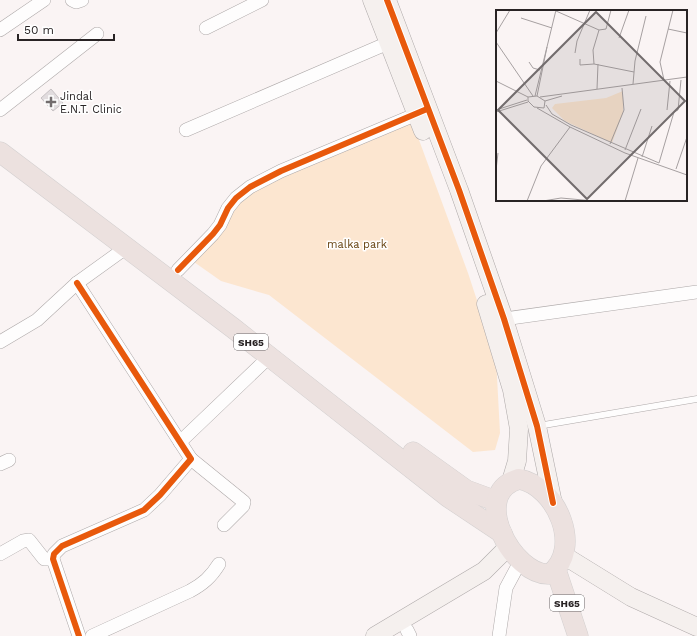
<svg xmlns="http://www.w3.org/2000/svg" width="697" height="636" font-family="'Work Sans',sans-serif">
<style>
.green{fill:#fce6d0}
.building{fill:#e1dcde;stroke:#c7c2c4}
.lines{fill:none;stroke-linecap:round;stroke-linejoin:round}
.lane-casing{stroke:#aea9a9;stroke-width:7}
.street-casing{stroke:#aea9a9;stroke-width:14}
.secondary-casing{stroke:#aea9a9;stroke-width:19}
.primary-casing{stroke:#d2cfcf;stroke-width:21}
.lane{stroke:#fefdfd;stroke-width:6}
.street{stroke:#fefdfd;stroke-width:13}
.secondary{stroke:#f5f0ee;stroke-width:18}
.primary{stroke:#ece1df;stroke-width:20}
.cycleway-casing{stroke:#fff;stroke-width:8}
.cycleway{stroke:#e8590c;stroke-width:6}
.poi-dot{fill:#726c6d;stroke:#fff;stroke-width:1.5}
.labels{text-anchor:middle;stroke-width:3;stroke-linejoin:round;paint-order:stroke}
.shield{fill:#fff;stroke:#686566;stroke-width:1}
.shield-label{font-size:10px;font-weight:bold;fill:#282324}
.poi-label{font-size:11px;fill:#282324;stroke:#fff;text-anchor:start}
.park-label{font-size:11px;fill:#694513;stroke:#fff}
.inset-road{fill:none;stroke:#a6a0a1;stroke-width:1}
.view{fill:#726c6d;fill-opacity:0.15;stroke:#726c6d;stroke-width:2}
.inset-edge{fill:none;stroke:#282324;stroke-width:2}
</style>
<rect width="100%" height="100%" fill="#faf4f4"/>
<path class="green" d="M408,110L468,273L496,358L500,433L495,450L473,452L269,295L221,281L184,255L263,182Z"/>
<path class="building" d="M51,89L63,103L53,111L41,98Z"/>
<g class="lines">
<g class="lane-casing">
<path id="lane" d="M538,426L697,399"/>
</g>
<g class="street-casing">
<g id="street">
<path d="M72,0L76,2L82,0"/>
<path d="M206,28L262,0"/>
<path d="M0,30L44,0"/>
<path d="M0,110L97,34"/>
<path d="M186,130L388,43"/>
<path d="M178,270L213,234L220,225L228,208L236,198L250,187L281,171L424,111"/>
<path d="M77,283L191,459L160,495L144,510L62,546L54,554L53,559L79,636"/>
<path d="M504,319L697,292"/>
<path d="M0,342L37,320L77,283L127,247"/>
<path d="M180,442L269,357"/>
<path d="M191,459L244,502L243,506L224,525"/>
<path d="M0,464L9,460"/>
<path d="M0,554L23,541L29,540L44,559H53"/>
<path d="M407,630L410,636"/>
<path d="M92,636L190,591C203,584 211,577 219,564"/>
<path d="M499,636L506,588L521,560"/>
</g>
</g>
<g class="secondary-casing">
<g id="secondary">
<path d="M372,0L423,131"/>
<path d="M387,0L459,190L504,319L537,426L553,503"/>
<path d="M486,304L512,390L519,429L517,461L511,481"/>
<path d="M563,555L631,597L697,627"/>
<path d="M375,636L484,571L509,546"/>
</g>
</g>
<g class="primary-casing">
<g id="primary">
<path d="M0,152L233,328L448,497L502,533"/>
<path d="M413,452L466,490L496,501"/>
<path d="M519,479C557,486 583,549 550,574C513,577 468,493 519,479Z"/>
<path d="M556,570L578,636"/>
</g>
</g>
<use href="#lane" class="lane"/>
<use href="#street" class="street"/>
<use href="#secondary" class="secondary"/>
<use href="#primary" class="primary"/>
<g class="cycleway-casing">
<g id="cycleway">
<path d="M387,0L459,190L504,319L537,426L553,503"/>
<path d="M178,270L213,234L220,225L228,208L236,198L250,187L281,171L427,109"/>
<path d="M77,283L191,459L160,495L144,510L62,546L54,554L53,559L79,636"/>
</g>
</g>
<use href="#cycleway" class="cycleway"/>
</g>
<path class="poi-dot" d="M49 96h4v4h4v4h-4v4h-4v-4h-4v-4h4z"/>
<g class="labels">
<g class="shield">
<rect x="234" y="334" width="34" height="16" rx="3"/>
<rect x="550" y="595" width="34" height="16" rx="3"/>
</g>
<g class="shield-label">
<text x="251" y="346">SH65</text>
<text x="567" y="607">SH65</text>
</g>
<g class="poi-label">
<text x="60" y="100">Jindal<tspan x="60" dy="13">E.N.T. Clinic</tspan></text>
</g>
<g class="park-label">
<text x="357" y="248">malka park</text>
</g>
</g>
<g transform="translate(496 10)">
<rect width="191" height="191" fill="#faf4f4"/>
<path d="M127,81V103L116,133L69,111L56,98L59,94L110,88Z" fill="#fce6d0"/>
<path class="inset-road" d="M60,1L103,20L97,40L98,54L138,62M25,8L56,18M172,19L191,23M103,20L110,19L115,0M0,23L14,0M123,28L133,0M0,32L37,86M79,43L81,31L94,0M84,49V55L98,54M33,52L37,58L44,60M168,70L164,52L177,0M0,71L32,87M137,74L139,51L150,6M101,79L102,54M39,86L60,0M41,86L51,37M41,86L49,91L48,98L38,97L32,91V87ZM44,87L191,67M49,91L66,86M50,95L56,104L75,115L163,153M41,98L74,117L129,143L191,165M0,100L31,90M171,100L174,71M0,102L32,92M114,134L128,100L126,78M129,140L145,99M146,147L156,116M163,153L178,102L182,100L185,70M180,159L191,127M0,160L2,143M31,191L45,156L74,117M47,191L65,188L98,191M129,191L142,148"/>
<path class="view" d="M100,2L189,91L91,189L2,100Z"/>
<rect width="191" height="191" class="inset-edge"/>
</g>
<path d="M18 34v6h96v-6" fill="none" stroke="#282324" stroke-width="2"/>
<text x="24" y="34" font-size="12" fill="#282324" stroke="#ffffff" stroke-width="3" paint-order="stroke">50 m</text>
</svg>
